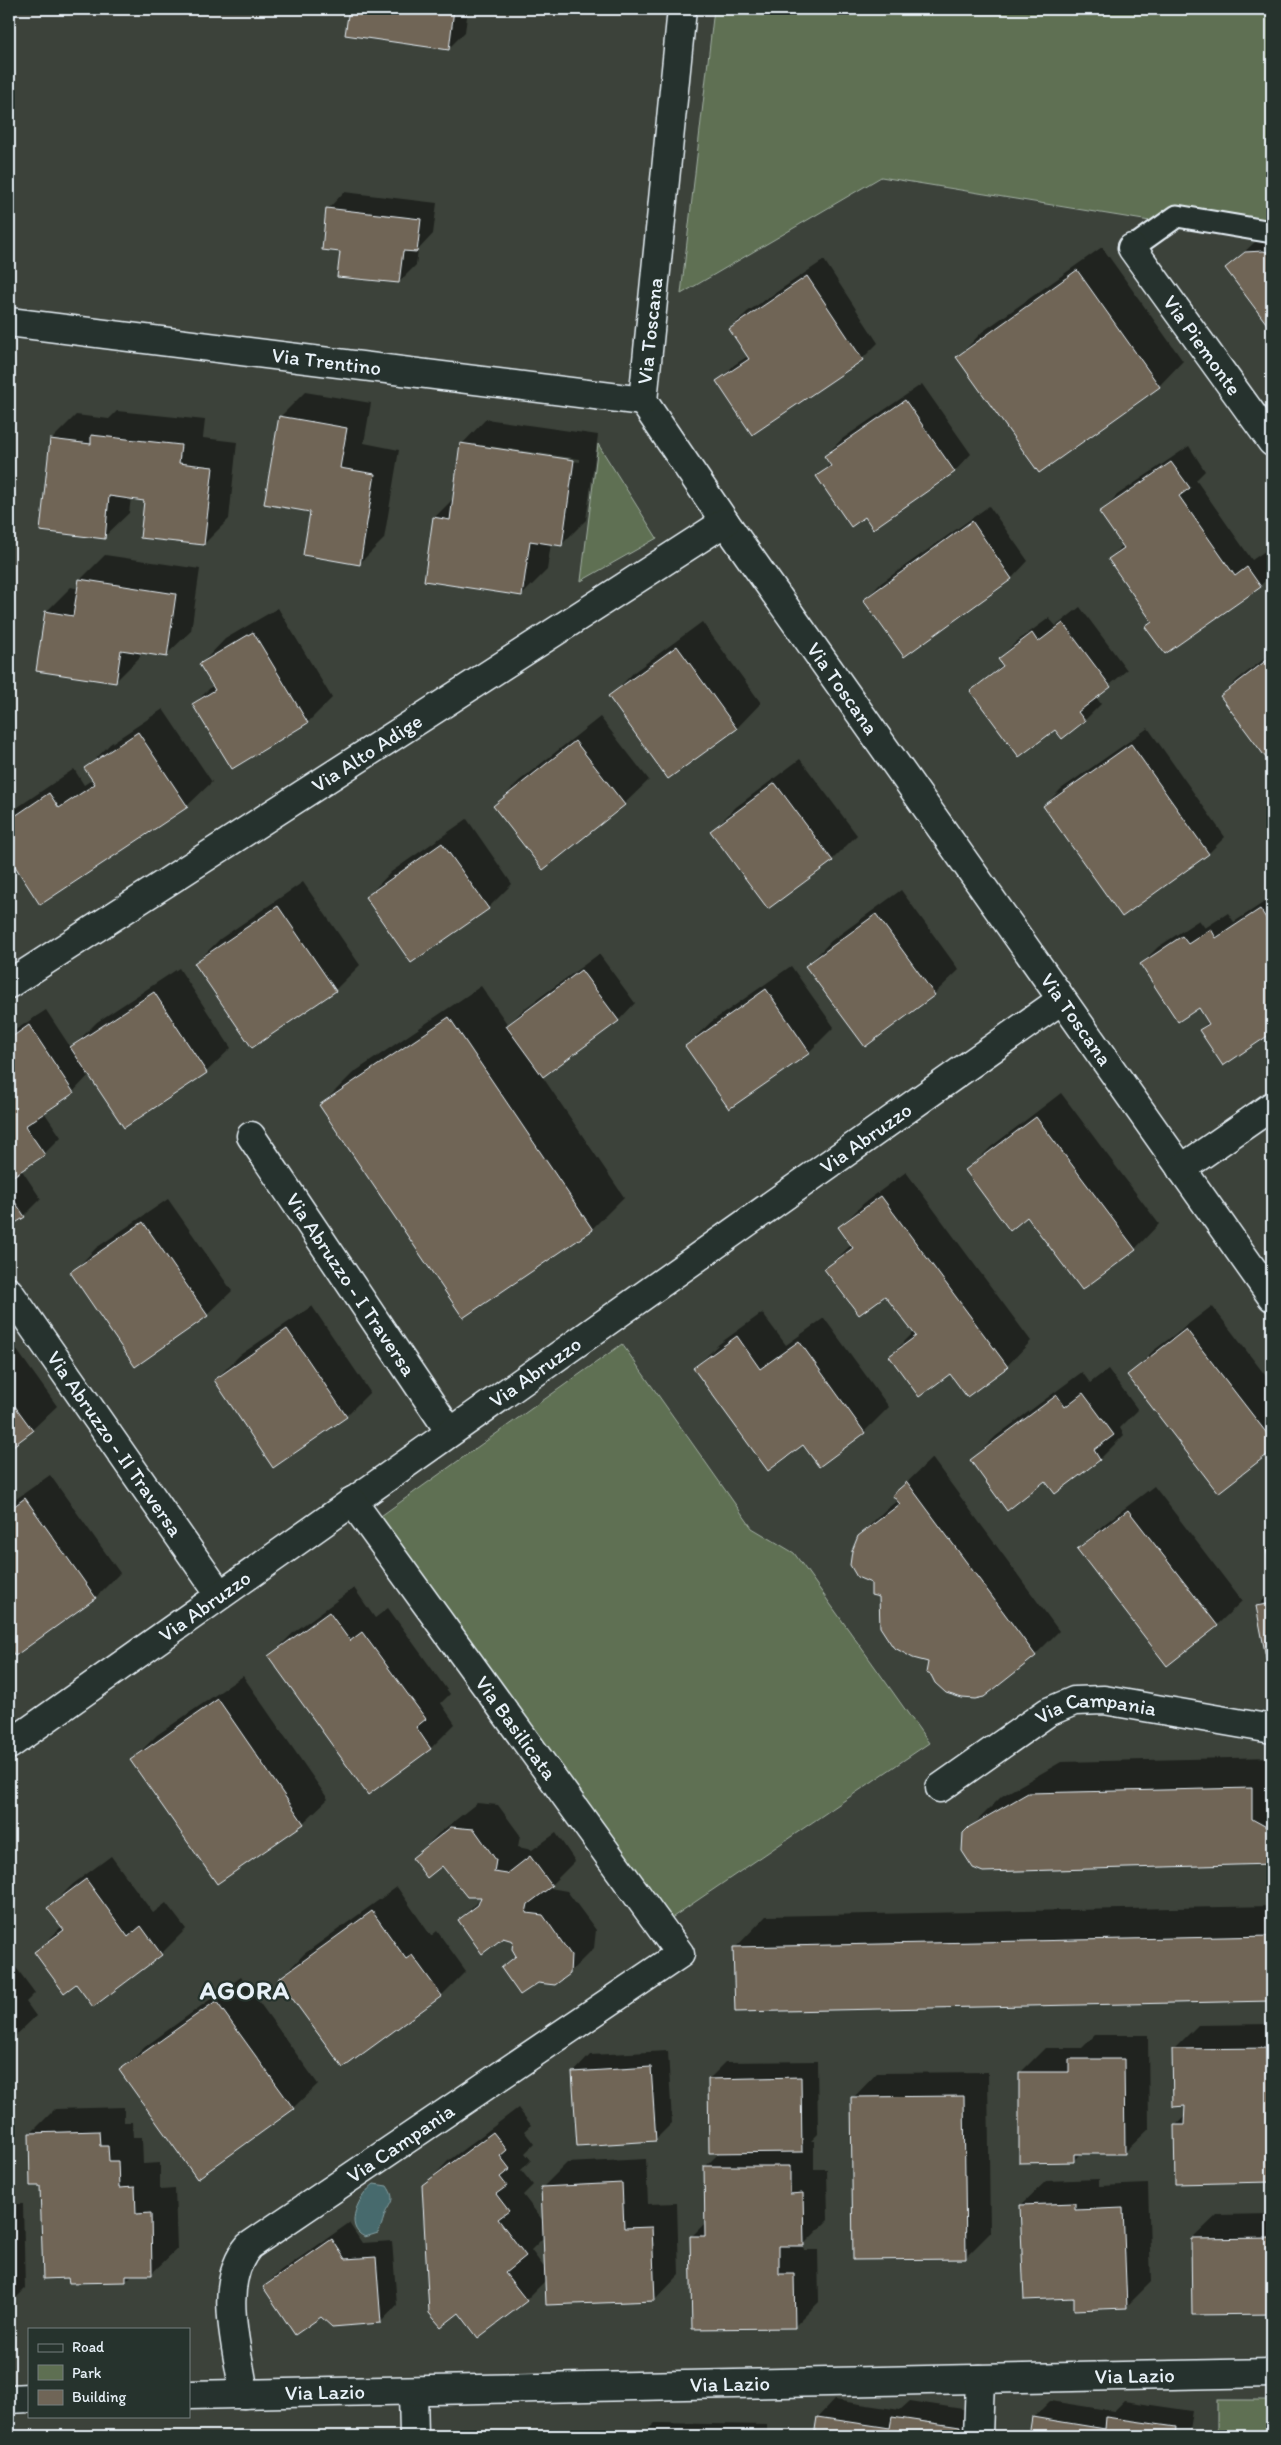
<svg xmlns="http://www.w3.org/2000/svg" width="1281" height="2445" font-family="Itim,sans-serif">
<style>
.green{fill:#5e6f52;stroke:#a3b0a5}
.water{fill:#476b6d;stroke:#87a1a5}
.shadow{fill:#0007;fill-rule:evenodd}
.building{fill:#6f6557;stroke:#e8f1f8}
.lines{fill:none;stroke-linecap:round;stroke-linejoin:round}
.lane-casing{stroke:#e8f1f8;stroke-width:25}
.street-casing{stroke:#e8f1f8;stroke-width:31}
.lane{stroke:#26332d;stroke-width:21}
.street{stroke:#26332d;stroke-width:28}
.labels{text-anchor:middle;stroke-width:4.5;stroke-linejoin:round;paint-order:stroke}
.street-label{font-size:21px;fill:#e8f1f8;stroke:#26332d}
.district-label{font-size:26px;font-weight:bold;letter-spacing:1px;fill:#e8f1f8;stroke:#26332d}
</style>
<rect width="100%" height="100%" fill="#3c423a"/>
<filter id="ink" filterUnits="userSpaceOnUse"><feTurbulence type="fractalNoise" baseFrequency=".02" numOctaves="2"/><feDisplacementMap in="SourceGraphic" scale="10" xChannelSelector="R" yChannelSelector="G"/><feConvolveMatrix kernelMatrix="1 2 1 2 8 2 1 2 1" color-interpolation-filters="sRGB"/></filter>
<g filter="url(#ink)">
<g class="green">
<path d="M714,9H1272V241L881,177L681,294Z"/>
<path d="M598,444L657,538L581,581Z"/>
<path d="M622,1344L752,1528L794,1553L929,1743L670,1919L378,1518Z"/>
<rect x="1217" y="2400" width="55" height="36"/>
</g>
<path class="water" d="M374,2184L387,2186C398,2202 388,2203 384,2217C382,2223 381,2228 378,2233L365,2237C342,2227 360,2194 374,2184Z"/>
<g class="shadow">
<path d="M350,9H468L465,32L448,49L346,34Z"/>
<path d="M344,192L437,203L433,234L418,250L416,265L399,282L341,250L328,209Z"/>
<path d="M1272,226V329L1227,268Z"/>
<path d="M1102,247L1183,361L1159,386L958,357L982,332Z"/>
<path d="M824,260L878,343L862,359L718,382L734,365L748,356L730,329L747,312Z"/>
<path d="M922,384L971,454L955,471L874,527L865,515L818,476L831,463L825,456L842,439Z"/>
<path d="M305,392L371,403L364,443L399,450L384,539L360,563L312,511L280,417Z"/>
<path d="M117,411L205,420L203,438L237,442L229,519L204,544L146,500L131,498L129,513L104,537L51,440L76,415L109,419Z"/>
<path d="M486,419L598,435L586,520L561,545L551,543L547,570L522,595L434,518L454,498L462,444ZM481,445L580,459V462L481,448Z"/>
<path d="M1189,446L1205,471L1196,480L1252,560L1265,551L1272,562V574L1260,586L1165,652L1147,627L1152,621L1110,559L1123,545L1101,512L1117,495Z"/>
<path d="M989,506L1028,561L1012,578L904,655L865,600L881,583Z"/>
<path d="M105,555L200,569L191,631L166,655L141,652L140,657L115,682L46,612L71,587L79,589L80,580Z"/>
<path d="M1080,607L1127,670L1096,697L1101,704L1085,720L1062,737L1055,728L972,691L1003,664L999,659L1016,642L1049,618L1056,626Z"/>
<path d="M278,608L332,698L308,722L232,768L194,704L213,685L201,664L225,639Z"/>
<path d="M702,622L761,703L737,728L669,777L610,697L634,672Z"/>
<path d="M1272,653V764L1221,696L1238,679Z"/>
<path d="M163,709L212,782L187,806L41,903L9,855V816L18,807L74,769L84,785L93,779L86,769L110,744Z"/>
<path d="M600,717L649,780L624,804L495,806L519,781Z"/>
<path d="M1148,728L1225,837L1208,854L1044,806L1061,789Z"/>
<path d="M800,759L857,835L832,860L712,831L736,807Z"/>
<path d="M467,819L512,884L488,908L367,897L391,872Z"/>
<path d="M303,882L360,965L335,990L252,1046L196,963L220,939Z"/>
<path d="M901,890L959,970L934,994L807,966L831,941Z"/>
<path d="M1272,897V1032L1223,1064L1200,1030L1209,1021L1199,1006L1141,964L1158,947L1199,920L1205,928L1228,913L1234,922Z"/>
<path d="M599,954L635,1003L619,1020L542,1076L624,1197L592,1229L464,1316L321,1105L353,1073L481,986L508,1025L524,1009Z"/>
<path d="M791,966L834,1027L809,1052L730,1108L686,1046L711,1022Z"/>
<path d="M179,968L231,1048L206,1072L90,1074L73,1092L44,1112L61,1137L44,1154L21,1169L41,1199L24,1216L9,1226V1034L46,1010L71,1048L97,1022Z"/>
<path d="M1061,1093L1159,1224L1135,1249L1028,1216L967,1170L992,1146Z"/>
<path d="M906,1172L1031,1341L1007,1366L950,1372L890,1356L914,1332L886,1294L826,1269L852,1244L840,1227L864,1203Z"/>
<path d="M168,1199L232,1291L207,1315L72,1273L96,1248Z"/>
<path d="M312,1306L370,1392L346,1416L215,1380L240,1355Z"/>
<path d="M1212,1306L1272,1384V1450L1218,1491L1129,1376L1153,1351Z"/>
<path d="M762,1313L786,1345L824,1318L889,1407L864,1432L819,1465L804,1444L695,1368L719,1344Z"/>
<path d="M9,1339L57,1406L32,1430L9,1448Z"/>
<path d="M1108,1369L1138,1410L1120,1428L1124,1435L1100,1459L1056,1492L1046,1479L971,1461L996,1436L1082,1372L1090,1383Z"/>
<path d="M932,1458L1059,1631L1035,1655L929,1661L880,1596L872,1582L859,1536L884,1511L898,1500L894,1495Z"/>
<path d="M50,1475L120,1573L95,1598L16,1654L9,1644V1504Z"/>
<path d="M1154,1486L1242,1601L1217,1625L1167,1664L1078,1550L1103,1525Z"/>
<path d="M354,1588L375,1618L388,1608L450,1694L441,1703L455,1724L431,1748L369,1793L270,1656L294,1632Z"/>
<path d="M1272,1591V1671L1270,1672L1257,1607Z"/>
<path d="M243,1676L328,1799L303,1823L132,1760L157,1735Z"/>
<path d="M1272,1757V1862L983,1871L974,1867L967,1859L962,1842L964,1834L1002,1796L1061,1762Z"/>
<path d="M477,1803L498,1805L520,1835L518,1847L532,1850L556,1833L575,1861L551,1885L550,1888L567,1891L596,1930L594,1948L569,1973L503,1968L516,1954L515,1940L459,1920L484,1895L443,1864L414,1859L438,1834Z"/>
<path d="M111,1856L153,1913L166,1903L186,1929L161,1954L93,2005L76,1982L36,1953L62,1926L49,1908L73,1884Z"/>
<path d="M397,1887L431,1936L437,1931L466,1971L441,1996L280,1979L304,1954Z"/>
<path d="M1272,1906V2000L736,2011L735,1948L766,1916Z"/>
<path d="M9,1958L35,1993L26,2002L36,2016L9,2042Z"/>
<path d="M241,1977L318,2084L293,2108L121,2070L146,2046Z"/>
<path d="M1272,2024V2181L1177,2182L1175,2126L1186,2115V2105L1173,2050L1198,2025Z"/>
<path d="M1095,2035H1148L1149,2129L1124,2153H1081L1073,2161L1020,2073L1045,2048H1082Z"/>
<path d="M668,2051L672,2123L655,2140L574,2072L590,2055Z"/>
<path d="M817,2061L818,2134L811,2141H814V2169H827L828,2220L803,2245L804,2250H818L819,2302L794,2327L692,2236L706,2222L705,2167L720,2152L709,2079L726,2062Z"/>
<path d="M988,2072L990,2233L965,2258L853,2098L877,2073Z"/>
<path d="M124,2107V2122H132L133,2137H142L143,2164L160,2163V2190L175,2189L177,2249L152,2273L133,2274L126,2281L41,2185L31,2133L55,2109Z"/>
<path d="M518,2108L531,2125L524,2131L534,2144L525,2153L531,2160L521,2170L533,2185L523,2195L544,2222L542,2188L567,2163L646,2159L648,2204L677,2203L679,2275L655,2300L546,2280L526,2300L424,2186L448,2161ZM544,2237L546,2270L531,2250Z"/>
<path d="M1099,2179V2186L1148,2184L1151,2282L1126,2307L1075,2297L1021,2205L1046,2181Z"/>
<path d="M9,2204H23L25,2289L9,2305Z"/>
<path d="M1272,2214V2313H1193L1192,2239L1217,2215Z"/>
<path d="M349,2223L362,2243L392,2241L397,2305L381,2322L322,2316L264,2287L281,2271Z"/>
<path d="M834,2400L900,2410L910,2401L976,2411L972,2436H815L818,2417Z"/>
<path d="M1050,2401L1114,2411L1124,2401L1192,2411L1188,2436H1030L1033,2418Z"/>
<path d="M655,2423L767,2425V2436H641Z"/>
</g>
<g class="building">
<path d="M349,9H454L449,50L345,35Z"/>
<path d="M326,208L421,219L417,252L403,251L399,283L337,277L340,252L322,250Z"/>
<path d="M1263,251L1272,253V331L1225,268L1245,252Z"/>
<path d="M1077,270L1160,387L1039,473L956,357Z"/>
<path d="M807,276L863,360L752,435L716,381L749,359L729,329Z"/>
<path d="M905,400L955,472L873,529L865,517L851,527L816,476L831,466L824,456Z"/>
<path d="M279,416L347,428L340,468L375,474L360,565L303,555L310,512L264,504Z"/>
<path d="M91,435L181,445L179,463L213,467L204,545L140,538L144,501L109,496L105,539L40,531L50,439L91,444Z"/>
<path d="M460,443L574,460L562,546L530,541L522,596L424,581L433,517L450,520Z"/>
<path d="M1171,462L1190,488L1179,496L1235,576L1247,567L1261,587L1165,654L1145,627L1152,622L1108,559L1124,548L1099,512Z"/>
<path d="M972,521L1012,579L904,657L863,600Z"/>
<path d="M79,579L176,594L167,657L121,650L116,683L36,671L45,611L73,616Z"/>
<path d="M1063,623L1111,687L1078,712L1085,721L1062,739L1055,730L1019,757L970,691L1003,666L998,659L1032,633L1038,642Z"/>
<path d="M253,632L308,723L232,769L192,704L215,690L199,664Z"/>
<path d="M677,646L737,729L668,779L608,696Z"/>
<path d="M1272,656V766L1220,696Z"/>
<path d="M138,732L188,807L40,905L9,857V820L49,793L59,808L95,784L84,768Z"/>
<path d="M575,741L625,805L543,870L493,806Z"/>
<path d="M1131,744L1209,854L1122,917L1043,806Z"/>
<path d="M775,783L833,861L768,909L710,831Z"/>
<path d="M442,843L489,909L411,963L365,897Z"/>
<path d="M278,906L336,991L252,1048L194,963Z"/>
<path d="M1260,909L1272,927V1033L1223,1066L1199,1030L1209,1024L1199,1008L1178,1022L1140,964L1182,936L1188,944L1211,929L1216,938Z"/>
<path d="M876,914L935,995L865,1047L805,966Z"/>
<path d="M581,970L619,1021L543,1077L506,1026Z"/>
<path d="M766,989L810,1053L729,1109L685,1046Z"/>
<path d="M154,992L207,1073L124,1128L70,1047Z"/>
<path d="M449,1017L593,1230L463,1318L319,1105Z"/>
<path d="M29,1025L74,1093L25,1126L45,1155L9,1179V1039Z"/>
<path d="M1036,1117L1136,1250L1082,1290L1027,1217L1010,1231L965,1170Z"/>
<path d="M9,1193L25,1217L9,1227Z"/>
<path d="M881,1196L1008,1367L967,1397L950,1374L919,1397L889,1356L916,1336L885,1296L859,1315L824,1269L853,1248L838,1227Z"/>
<path d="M143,1222L208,1316L135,1367L70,1272Z"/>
<path d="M287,1329L347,1417L273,1468L214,1380Z"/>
<path d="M1186,1329L1272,1440V1451L1218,1493L1127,1375Z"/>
<path d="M737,1336L760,1369L799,1341L865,1433L819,1467L803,1445L768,1471L693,1368Z"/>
<path d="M1083,1393L1114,1435L1094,1450L1100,1460L1055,1494L1045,1481L1007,1511L970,1460L1057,1395L1065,1407Z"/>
<path d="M9,1398L33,1431L9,1449Z"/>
<path d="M907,1482L1036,1656L984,1697L975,1699L962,1698L946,1693L935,1683L931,1675L926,1673L928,1662L913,1658L893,1647L880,1627L879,1597L871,1595V1583L857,1577L850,1565L852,1551L858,1536L900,1504L892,1495Z"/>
<path d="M25,1498L96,1598L15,1656L9,1647V1510Z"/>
<path d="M1128,1510L1218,1626L1167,1666L1077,1549Z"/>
<path d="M1272,1547V1576L1266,1549Z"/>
<path d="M1272,1603V1673H1269L1256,1606Z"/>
<path d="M329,1612L350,1641L362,1632L426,1719L416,1727L431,1749L368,1795L268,1656Z"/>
<path d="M218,1699L304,1824L217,1884L130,1760Z"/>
<path d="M1252,1788V1819L1272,1830V1864L983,1872L973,1868L962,1851L963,1833L969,1827L1028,1793Z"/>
<path d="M451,1827L474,1829L496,1860L494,1872L507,1874L530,1856L552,1886L528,1904L526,1913L543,1915L571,1955L570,1974L555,1985L538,1983L520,1995L501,1968L516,1956L512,1949L513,1941L503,1938L482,1954L458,1920L478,1905L481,1897H467L442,1866L427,1878L412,1858Z"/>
<path d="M86,1879L128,1937L141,1926L162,1955L93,2007L76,1984L64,1993L34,1952L64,1930L47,1908Z"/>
<path d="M372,1911L406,1959L412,1955L442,1996L343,2068L278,1979Z"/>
<path d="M1272,1936V2001L735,2012L733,1947Z"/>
<path d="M216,2001L294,2109L197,2179L119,2070Z"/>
<path d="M1272,2048V2182L1175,2184L1174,2125H1184L1185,2106L1173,2107L1172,2049Z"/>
<path d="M1069,2059H1124L1125,2154H1074V2162L1019,2163V2072H1069Z"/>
<path d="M651,2067L656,2141L577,2146L572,2072Z"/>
<path d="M801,2077L802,2152L709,2153L708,2079Z"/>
<path d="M964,2096L966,2259L853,2260L851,2097Z"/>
<path d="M99,2131L100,2146H108L109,2161H118L119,2188L135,2187L136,2214L151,2213L152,2275H126V2282L69,2283L68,2278L43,2279L40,2186H30L29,2133Z"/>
<path d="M493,2132L507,2150L500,2156L510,2169L500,2177L507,2186L496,2194L509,2211L498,2219L526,2256L505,2273L527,2301L478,2338L459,2313L441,2327L429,2313L422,2185Z"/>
<path d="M704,2166H790V2194L803,2193L804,2246H779V2274H794L795,2328L692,2329L690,2236H705Z"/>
<path d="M622,2183L624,2228L652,2227L655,2301L546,2305L541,2187Z"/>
<path d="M1075,2203V2210L1123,2208L1127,2308L1074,2310V2298L1024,2300L1020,2205Z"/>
<path d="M1272,2238V2314L1192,2315L1191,2239Z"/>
<path d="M332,2239L345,2259L376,2257L381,2323L332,2327L321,2317L295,2335L263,2287Z"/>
<path d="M817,2417L890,2428L892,2417L960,2427L959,2436H814Z"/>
<path d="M1032,2417L1105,2429L1106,2417L1176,2427L1175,2436H1029Z"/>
</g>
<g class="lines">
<g class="lane-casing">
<path id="lane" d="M1132,248L1177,216L1272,232"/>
</g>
<g class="street-casing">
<g id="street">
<path id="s1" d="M682,9L643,401L725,522L1272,1297"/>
<path id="s2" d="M1132,248L1272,442"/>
<path id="s3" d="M9,322L643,401"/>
<path id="s4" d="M9,984L725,522"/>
<path id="s5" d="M251,1136L450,1432"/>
<path d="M1181,1169L1272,1106"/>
<path id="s6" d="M9,1292L220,1595"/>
<path id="s7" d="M9,1745L1061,1000"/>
<path id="s8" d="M940,1788L1048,1712L1074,1701L1104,1700L1272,1729"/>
<path d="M413,2391L414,2436"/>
<path id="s9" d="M244,2394C238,2349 216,2284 249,2246L680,1954L352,1501"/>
<path id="s10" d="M189,2395L1272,2373"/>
<path d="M9,2399L29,2398"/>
<path d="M978,2436L980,2379"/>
</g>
</g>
<use href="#lane" class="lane"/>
<use href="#street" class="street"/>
</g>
</g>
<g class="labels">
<g class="street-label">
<text transform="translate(650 331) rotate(-84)" y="7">Via Toscana</text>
<text dy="7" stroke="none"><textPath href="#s2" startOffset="120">Via Piemonte</textPath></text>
<text dy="7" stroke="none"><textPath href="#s3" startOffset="320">Via Trentino</textPath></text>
<text dy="7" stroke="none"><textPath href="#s1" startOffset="744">Via Toscana</textPath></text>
<text dy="7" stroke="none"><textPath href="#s4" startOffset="426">Via Alto Adige</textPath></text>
<text dy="7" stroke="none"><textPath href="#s1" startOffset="1149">Via Toscana</textPath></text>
<text dy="7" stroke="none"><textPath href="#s7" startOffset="1050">Via Abruzzo</textPath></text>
<text dy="7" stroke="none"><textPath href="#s5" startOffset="179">Via Abruzzo - I Traversa</textPath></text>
<text dy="7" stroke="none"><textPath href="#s7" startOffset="645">Via Abruzzo</textPath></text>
<text dy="7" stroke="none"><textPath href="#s6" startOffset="185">Via Abruzzo - II Traversa</textPath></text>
<text dy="7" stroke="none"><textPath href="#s7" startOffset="240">Via Abruzzo</textPath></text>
<text dy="7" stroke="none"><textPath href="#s8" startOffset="181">Via Campania</textPath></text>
<text transform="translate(516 1728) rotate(54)" y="7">Via Basilicata</text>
<text dy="7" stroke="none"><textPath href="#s9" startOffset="336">Via Campania</textPath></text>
<text dy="7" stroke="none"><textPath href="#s10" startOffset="946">Via Lazio</textPath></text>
<text dy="7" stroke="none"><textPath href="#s10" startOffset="541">Via Lazio</textPath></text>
<text dy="7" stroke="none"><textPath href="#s10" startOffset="136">Via Lazio</textPath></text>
</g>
<g class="district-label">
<text x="245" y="1999">AGORA</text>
</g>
</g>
<rect width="1281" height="2445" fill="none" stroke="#26332d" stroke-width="30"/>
<rect x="15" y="15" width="1251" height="2415" fill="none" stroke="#e8f1f8" stroke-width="2" filter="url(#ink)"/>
<rect x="28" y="2328" width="162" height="90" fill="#26332d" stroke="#747f7e"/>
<rect x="38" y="2344" width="25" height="8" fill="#26332d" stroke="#747f7e"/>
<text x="72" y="2352" font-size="15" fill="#e8f1f8">Road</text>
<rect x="38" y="2365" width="25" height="15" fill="#5e6f52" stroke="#747f7e"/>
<text x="72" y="2378" font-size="15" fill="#e8f1f8">Park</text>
<rect x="38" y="2390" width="25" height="15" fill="#6f6557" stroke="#747f7e"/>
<text x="72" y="2402" font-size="15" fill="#e8f1f8">Building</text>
</svg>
